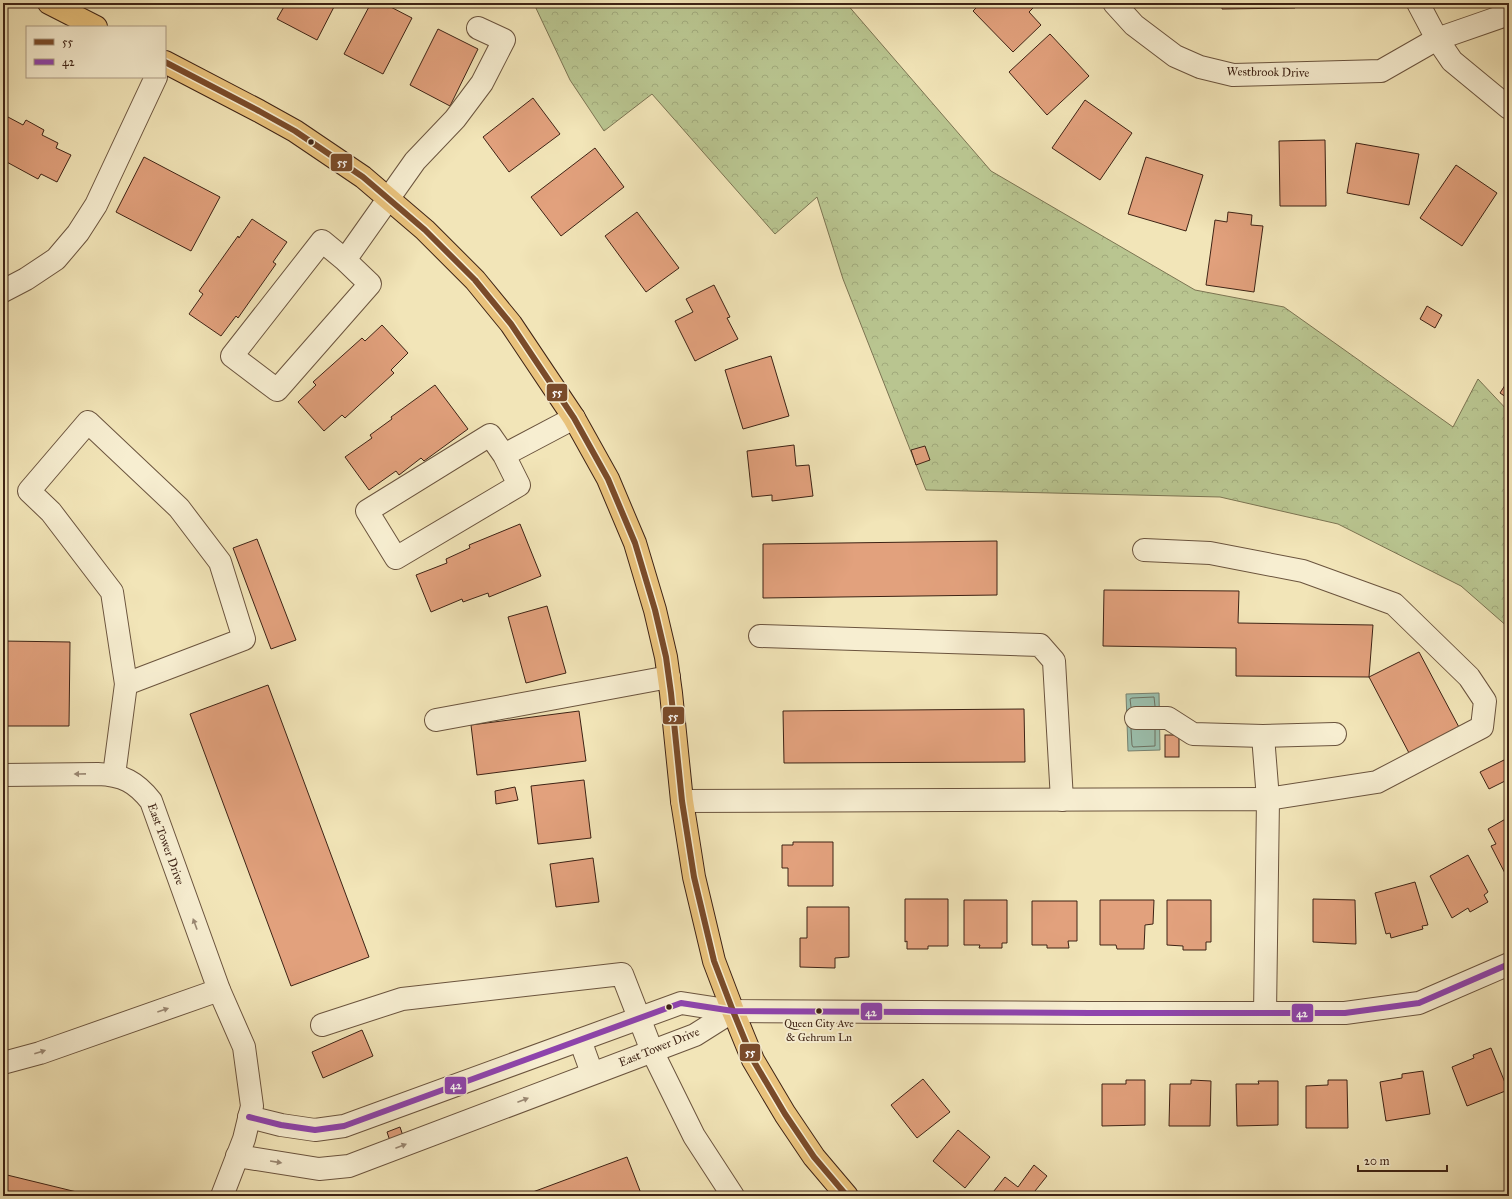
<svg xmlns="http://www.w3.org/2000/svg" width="1512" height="1199" font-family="'IM FELL Great Primer',serif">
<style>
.forest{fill:url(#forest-crowns);stroke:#7c7452}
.water{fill:#9bbfad;stroke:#768170}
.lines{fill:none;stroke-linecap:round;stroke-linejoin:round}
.shore{stroke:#6c7161;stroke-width:1}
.building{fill:#e2a17d;stroke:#3e2315}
.minor-casing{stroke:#6b543e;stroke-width:24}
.major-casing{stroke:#3e2315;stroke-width:24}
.minor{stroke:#f7eed1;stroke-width:22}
.major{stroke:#e9c27c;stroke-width:22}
.bus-1-casing{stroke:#f7eed1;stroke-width:9}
.bus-2-casing{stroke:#f7eed1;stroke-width:9}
.bus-1{stroke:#7a4b2a;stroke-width:6}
.bus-2{stroke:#8e44ad;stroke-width:6}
.oneway{fill:#9a8873}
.bus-dot{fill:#3e2315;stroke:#f7eed1;stroke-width:1.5}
.labels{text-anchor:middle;stroke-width:4;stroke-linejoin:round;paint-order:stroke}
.bus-label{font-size:11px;fill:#3e2315;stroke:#f7eed1}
.street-label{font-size:12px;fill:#3e2315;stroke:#f7eed1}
.line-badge{stroke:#f7eed1;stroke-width:1.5}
.badge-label{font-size:11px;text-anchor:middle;font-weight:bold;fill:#fff}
</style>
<defs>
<pattern id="forest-crowns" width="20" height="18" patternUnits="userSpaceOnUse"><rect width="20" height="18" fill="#b9c590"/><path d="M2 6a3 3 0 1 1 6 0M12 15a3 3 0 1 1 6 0" fill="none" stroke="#a0a97b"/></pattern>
</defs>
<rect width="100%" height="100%" fill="#f2e5b8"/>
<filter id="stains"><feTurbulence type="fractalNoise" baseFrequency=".005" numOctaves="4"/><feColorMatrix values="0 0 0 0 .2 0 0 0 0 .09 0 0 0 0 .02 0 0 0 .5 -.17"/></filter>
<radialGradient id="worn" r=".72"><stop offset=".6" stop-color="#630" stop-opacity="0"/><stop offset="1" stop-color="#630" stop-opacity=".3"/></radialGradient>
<path class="forest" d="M531,3H846L991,171L1195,290L1284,307L1453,427L1478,379L1509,412V628L1461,586L1338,524L1220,497L926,490L843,279L817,197L775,234L652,94L604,131L570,80L534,4Z"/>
<path class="water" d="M1159,693L1160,750L1128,751L1126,694Z"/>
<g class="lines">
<g class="shore">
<path d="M1131,707L1130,699L1132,698L1154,697L1155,706"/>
<path d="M1131,729L1132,745L1133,747L1155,746V730"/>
</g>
</g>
<g class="building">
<path d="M286,3H336L317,40L277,19Z"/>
<path d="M371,3H383L412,18L383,74L344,54Z"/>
<path d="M981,3H1029L1033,8L1029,12L1041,25L1013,52L973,11Z"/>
<path d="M1222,3H1295V8L1222,9Z"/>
<path d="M438,29L478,49L450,106L410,85Z"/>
<path d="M1050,34L1089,76L1047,115L1009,72Z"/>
<path d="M533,98L560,134L509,172L483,137Z"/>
<path d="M1085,100L1132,133L1100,180L1052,148Z"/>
<path d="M8,117L23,125L26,120L44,130L42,135L58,143L56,148L71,155L57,182L41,174L38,179L3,160V125L5,126Z"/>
<path d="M1325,140L1326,206H1280L1279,141Z"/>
<path d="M1356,143L1419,154L1409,205L1347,193Z"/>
<path d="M595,148L624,187L561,236L531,197Z"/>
<path d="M144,157L220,197L191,251L116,212Z"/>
<path d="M1146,157L1203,175L1186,231L1128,214Z"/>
<path d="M1456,165L1497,193L1462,246L1420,218Z"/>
<path d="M637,212L679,268L646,292L605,236Z"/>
<path d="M1228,212L1252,215L1251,225L1263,226L1254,292L1206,285L1215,220L1227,222Z"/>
<path d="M252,219L287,242L273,262L276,264L238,318L236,316L221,336L189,314L203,294L199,291L238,236L239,238Z"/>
<path d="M714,285L730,317L727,318L738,339L695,361L675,321L693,312L686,299Z"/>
<path d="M1427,306L1442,315L1435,328L1420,319Z"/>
<path d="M382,325L408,353L391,370L394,373L345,418L342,415L324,431L298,402L316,385L313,382L362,338L365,341Z"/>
<path d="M771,356L789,416L743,429L725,370Z"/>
<path d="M1509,379V399L1500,393Z"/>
<path d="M435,385L468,429L424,461L421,458L399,475L396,471L369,490L345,457L372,438L370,435L392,419L391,417Z"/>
<path d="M794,445L796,466L809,465L813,496L772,501V495L752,497L747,451Z"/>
<path d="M925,446L930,460L916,465L911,450Z"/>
<path d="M520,524L541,576L489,597L488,593L463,602L462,599L431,612L416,575L447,563L446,559L470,548L469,545Z"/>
<path d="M257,539L296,640L271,649L233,548Z"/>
<path d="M997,541V595L763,598V544Z"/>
<path d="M1104,590L1239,591L1238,623L1373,625L1369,677L1236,676V648L1103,646Z"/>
<path d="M547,606L566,673L526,683L508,617Z"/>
<path d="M3,641L70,642L69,726H3Z"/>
<path d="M1419,652L1469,746L1419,772L1369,677Z"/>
<path d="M268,685L369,957L291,986L190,714Z"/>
<path d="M1024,709L1025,762L784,763L783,711Z"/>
<path d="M579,711L586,761L477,775L471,725Z"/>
<rect x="1165" y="735" width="14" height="22"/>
<path d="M1504,760L1509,771V779L1489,789L1480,772Z"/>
<path d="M584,780L591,838L538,844L531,786Z"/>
<path d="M515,787L518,800L496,804L495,791Z"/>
<path d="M1509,817V881L1491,846L1496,844L1488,829Z"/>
<path d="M793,842H833V886H788V868H782V845H793Z"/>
<path d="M1468,855L1488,892L1484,895L1488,902L1470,912L1468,908L1452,918L1430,876Z"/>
<path d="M593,858L599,902L556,907L550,864Z"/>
<path d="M1415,882L1428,925L1422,926L1423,929L1391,938L1390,933L1386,934L1375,893Z"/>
<path d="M905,899H948V946H928V949H907V941L905,942Z"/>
<path d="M1313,899L1355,900L1356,944L1313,942Z"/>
<path d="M964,900H1007V943H1002V948H979L980,945H964Z"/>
<path d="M1100,900H1154L1153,924L1145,925L1144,949H1117L1116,945H1100Z"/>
<path d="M1167,900H1211V942H1206V950H1183V946L1167,945Z"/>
<path d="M1032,901H1077V941H1068L1069,948H1047V945H1032Z"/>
<path d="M807,907H849V957L835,958V968L800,967V938H807Z"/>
<path d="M362,1030L373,1056L323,1078L312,1052Z"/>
<path d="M1491,1048L1508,1090L1467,1106L1452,1067L1474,1058L1473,1055Z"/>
<path d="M1423,1071L1430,1114L1386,1121L1380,1082L1402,1078V1074Z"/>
<path d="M923,1079L950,1112L917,1138L891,1105Z"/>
<path d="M1126,1080H1145V1125L1102,1126V1084H1126Z"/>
<path d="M1191,1080L1211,1081L1210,1126H1169L1170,1084H1191Z"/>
<path d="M1328,1080H1347L1348,1128H1306V1086L1328,1085Z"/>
<path d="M1258,1081H1278V1125L1237,1126L1236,1084H1259Z"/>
<path d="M400,1127L404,1139L391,1144L387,1132Z"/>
<path d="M958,1130L990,1157L965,1188L933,1161Z"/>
<path d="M627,1157L642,1196H522Z"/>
<path d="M1034,1165L1047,1176L1031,1196H990L1005,1177L1018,1187Z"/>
<path d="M3,1174L85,1194L84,1196H3Z"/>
</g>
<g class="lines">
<g class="minor-casing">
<g id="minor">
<path d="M1114,3L1134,25L1175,56L1200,67L1233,75L1381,71L1437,39L1509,14"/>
<path d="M1418,3L1437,39L1452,61L1509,108"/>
<path d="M345,260L322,241L232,356L277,390L370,284L345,260L415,161L455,119L482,83L504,40L478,28"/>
<path d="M3,291L26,279L56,259L78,233L96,205L156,77"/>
<path d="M504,455L490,435L367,511L396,558L519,485L504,455L574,418"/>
<path d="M1144,550L1210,553L1303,571L1394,604L1469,677L1485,701L1482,727L1377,782L1268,799L1263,736"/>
<path d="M760,636L1040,645L1054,661L1062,800"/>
<path d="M1136,718H1168L1193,734L1263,736L1335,734"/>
<path d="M436,720L669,677"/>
<path d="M3,775L98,774C123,775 136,782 151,801L219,990L40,1053L3,1063"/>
<path d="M114,775L126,684L112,592L51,512L29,491L88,422L179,508L220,562L244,639L126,684"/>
<path d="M682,801L1268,799L1265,1013"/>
<path d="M219,990L244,1047L252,1106L244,1139L222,1196"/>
<path d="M322,1025L402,999L622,974L652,1051L694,1136L733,1196"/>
<path d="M580,1040L592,1073"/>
<path d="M249,1117L281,1125L315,1130L344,1126L681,1003L733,1011L1090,1013H1345L1419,1003L1509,964"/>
<path d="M237,1156L319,1169L349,1166L695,1035L733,1011"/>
</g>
</g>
<g class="major-casing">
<g id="major">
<path d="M49,3L96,27"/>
<path d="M165,62L259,111L295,131L363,177L425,230L475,280L511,324L574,418L608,479L635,543L655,610L666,657L671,693L682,801L694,877L714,961L733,1011L753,1060L785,1114L814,1157L847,1196"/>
</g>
</g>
<use href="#minor" class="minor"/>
<use href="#major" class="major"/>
<g class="bus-1-casing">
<path id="bus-1" d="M165,62L259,111L295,131L363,177L425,230L475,280L511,324L574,418L608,479L635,543L655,610L666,657L671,693L682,801L694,877L714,961L733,1011L753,1060L785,1114L814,1157L847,1196"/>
</g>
<g class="bus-2-casing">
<path id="bus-2" d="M249,1117L281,1125L315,1130L344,1126L681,1003L733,1011L1090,1013H1345L1419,1003L1509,964"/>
</g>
<use href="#bus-1" class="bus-1"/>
<use href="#bus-2" class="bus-2"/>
</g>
<defs><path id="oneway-solid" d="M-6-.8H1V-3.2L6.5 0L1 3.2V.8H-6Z"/></defs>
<g class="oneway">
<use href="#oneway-solid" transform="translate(80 774) rotate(179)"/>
<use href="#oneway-solid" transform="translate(195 924) rotate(-110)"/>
<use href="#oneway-solid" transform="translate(163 1010) rotate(-19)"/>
<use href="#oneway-solid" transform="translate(40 1052) rotate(-18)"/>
<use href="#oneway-solid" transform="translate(523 1100) rotate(-21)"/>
<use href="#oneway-solid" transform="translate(401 1146) rotate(-21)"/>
<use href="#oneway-solid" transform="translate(276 1162) rotate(9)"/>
</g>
<g class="bus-dot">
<circle cx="311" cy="142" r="3.5"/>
<circle cx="669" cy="1007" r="3.5"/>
<circle cx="819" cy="1011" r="3.5"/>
</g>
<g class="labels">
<g class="bus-label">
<text x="819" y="1027">Queen City Ave<tspan x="819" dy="14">&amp; Gehrum Ln</tspan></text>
</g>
<g class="street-label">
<text transform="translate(1268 72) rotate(1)" y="4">Westbrook Drive</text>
<text transform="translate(166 844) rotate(70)" y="4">East Tower Drive</text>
<text transform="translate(659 1047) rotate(-22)" y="4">East Tower Drive</text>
</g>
</g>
<g class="line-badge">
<rect x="330" y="153" width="23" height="19" rx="4" fill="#7a4b2a"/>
<rect x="546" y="383" width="22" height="19" rx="4" fill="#7a4b2a"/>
<rect x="662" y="706" width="23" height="19" rx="4" fill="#7a4b2a"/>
<rect x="860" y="1002" width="23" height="19" rx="4" fill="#8e44ad"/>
<rect x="1291" y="1003" width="23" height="20" rx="4" fill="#8e44ad"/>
<rect x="739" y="1043" width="22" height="19" rx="4" fill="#7a4b2a"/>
<rect x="444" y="1076" width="23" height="19" rx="4" fill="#8e44ad"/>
</g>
<g class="badge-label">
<text x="342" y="166">55</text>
<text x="557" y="396">55</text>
<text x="673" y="720">55</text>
<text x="871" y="1016">42</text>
<text x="1302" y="1017">42</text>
<text x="750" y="1056">55</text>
<text x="456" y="1089">42</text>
</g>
<rect width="1512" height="1199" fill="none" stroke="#f2e5b8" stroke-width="16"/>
<rect x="4" y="4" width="1504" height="1191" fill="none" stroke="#3e2315" stroke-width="2"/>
<rect x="8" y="8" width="1496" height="1183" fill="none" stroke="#3e2315"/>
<rect x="26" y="26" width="140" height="52" fill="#f7eed1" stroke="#ad9d86"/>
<rect x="34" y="39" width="20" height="6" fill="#7a4b2a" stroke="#ad9d86"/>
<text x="62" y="46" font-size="12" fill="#3e2315">55</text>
<rect x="34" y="59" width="20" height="6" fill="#8e44ad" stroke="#ad9d86"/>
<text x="62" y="66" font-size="12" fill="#3e2315">42</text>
<path d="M1358 1165v6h89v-6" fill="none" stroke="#3e2315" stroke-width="2"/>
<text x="1364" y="1165" font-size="12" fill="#3e2315" stroke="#f7eed1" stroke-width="3" paint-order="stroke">20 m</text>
<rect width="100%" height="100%" filter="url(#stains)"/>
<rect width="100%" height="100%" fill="url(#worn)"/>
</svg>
